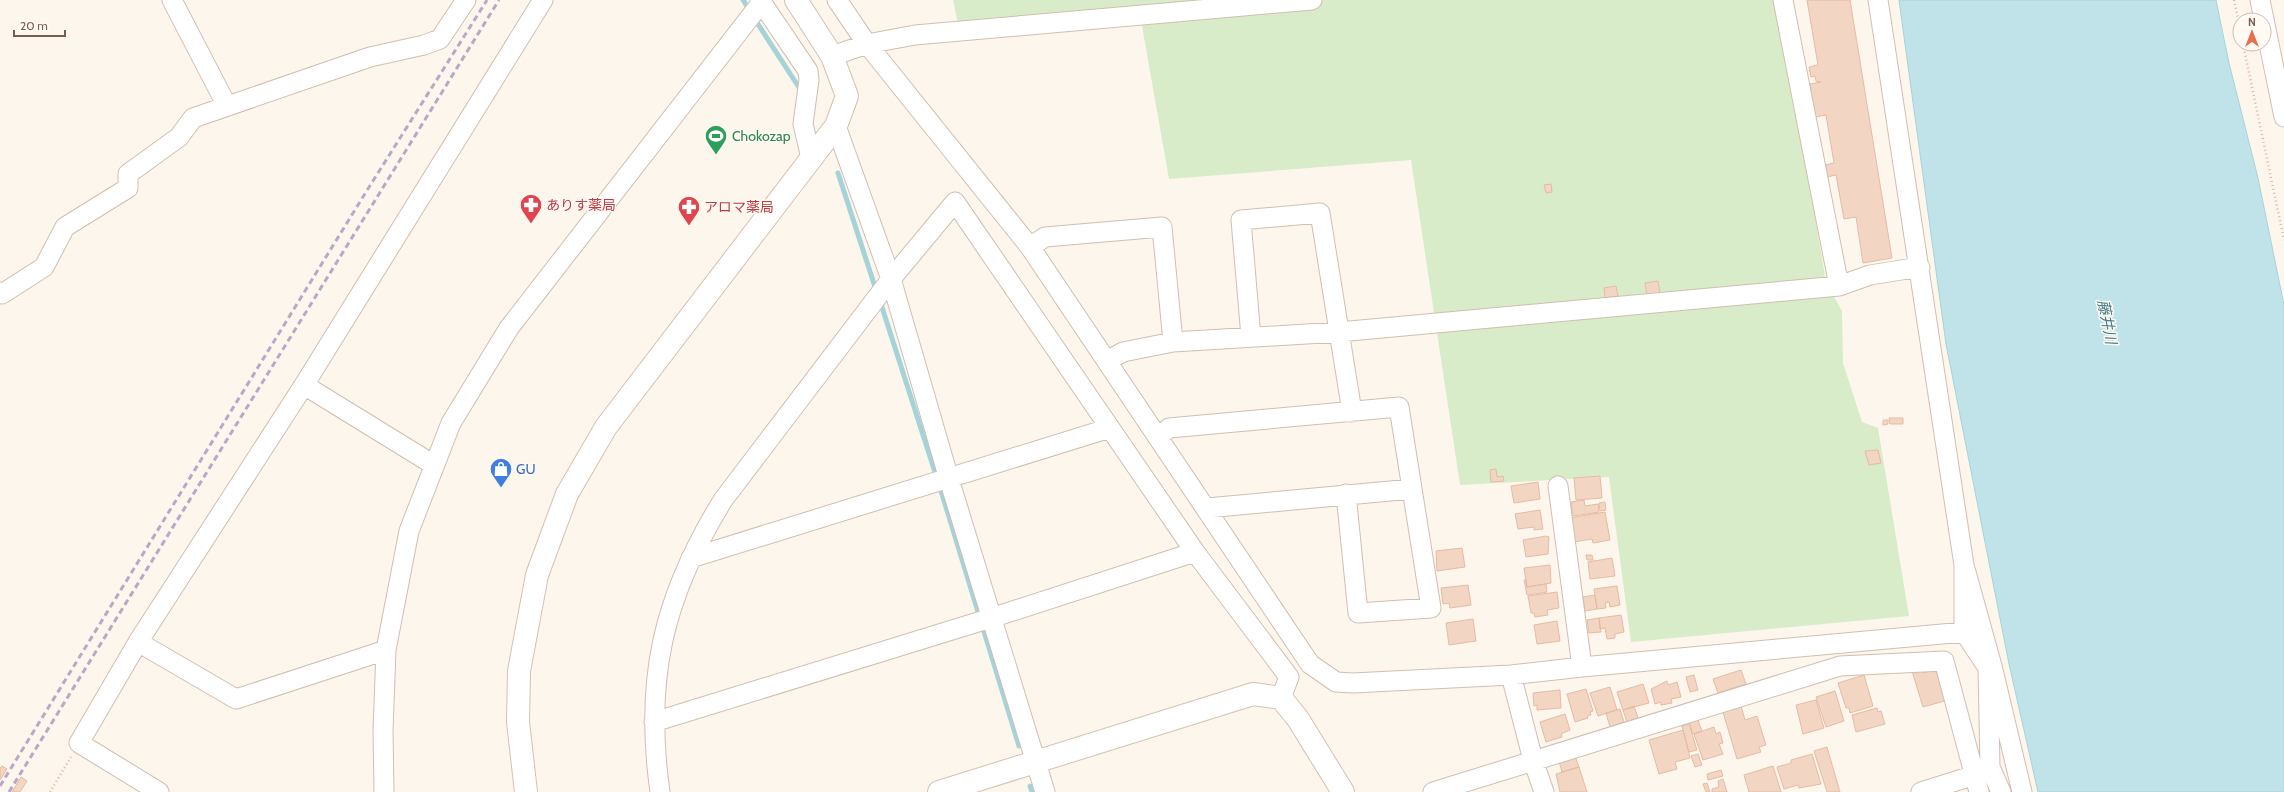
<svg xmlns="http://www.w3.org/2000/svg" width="2284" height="792" font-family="Cabin,'Noto Sans JP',sans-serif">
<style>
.green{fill:#d8ecc9}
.water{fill:#bfe3e8;stroke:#a5d3da}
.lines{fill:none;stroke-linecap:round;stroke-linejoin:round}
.stream{stroke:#a5d3da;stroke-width:5}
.building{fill:#f3d5c3;stroke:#e6bba3}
.street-casing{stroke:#d1beb0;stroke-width:21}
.secondary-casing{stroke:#d6c0b0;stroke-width:24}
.path{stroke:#d9b8a5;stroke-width:2.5;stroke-dasharray:1 3;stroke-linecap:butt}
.street{stroke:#fff;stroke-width:19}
.secondary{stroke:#fff;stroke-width:22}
.rail{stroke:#b9a8c9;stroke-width:3;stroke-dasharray:6 4;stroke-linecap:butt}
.labels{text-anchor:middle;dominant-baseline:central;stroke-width:3;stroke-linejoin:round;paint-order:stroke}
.leisure-label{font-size:14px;fill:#27864d;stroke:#fffaf3;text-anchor:start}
.health-label{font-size:14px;fill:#be3a42;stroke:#fffaf3;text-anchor:start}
.shop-label{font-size:14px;fill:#366cbe;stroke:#fffaf3;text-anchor:start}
.water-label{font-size:15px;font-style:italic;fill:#437c86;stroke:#fffaf3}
</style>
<rect width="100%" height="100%" fill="#fdf6ec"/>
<path class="green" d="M953,0H1779L1826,282L1842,311L1843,363L1862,422L1878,428L1909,616L1631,642L1609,477L1460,485L1411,160L1169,179L1139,9L958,24Z"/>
<path class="water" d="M1899,0H2216L2229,63L2258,178L2284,305V792H2038L2009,664L1946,344Z"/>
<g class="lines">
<path class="stream" d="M743,0L750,11
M754,18L800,89
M838,173L876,290
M880,301L942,494L1019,746
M1030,786L1032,792"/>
</g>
<path class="building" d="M1807,0H1850L1892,258L1863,263L1856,217L1844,219L1836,175L1827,177L1825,165L1834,163L1826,115L1815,117L1810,84L1821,82L1816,81L1815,76L1811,77L1809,67L1818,65Z
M1551,184L1552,192L1546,193L1544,185Z
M1658,281L1660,293L1647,295L1645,283Z
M1616,286L1618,296L1605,298L1604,288Z
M1889,418H1903V424H1890Z
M1883,420H1888V424L1883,425Z
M1878,450L1881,463L1869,465L1865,451Z
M1496,469L1497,477L1503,476L1504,481L1491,482L1490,470Z
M1600,476L1602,498L1576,500L1574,478Z
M1538,482L1540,499L1514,503L1511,486Z
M1584,500L1585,506L1598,504L1599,512L1573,516L1571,502Z
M1605,502L1606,510L1600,511L1599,503Z
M1540,510L1543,529L1534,530V527L1518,529L1515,514Z
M1605,512L1610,540L1593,543L1592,539L1574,542L1570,518Z
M1546,536L1549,537L1548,554L1526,557L1523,540Z
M1462,548L1465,567L1437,571L1436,551Z
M1586,555H1592L1593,560H1587Z
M1612,558L1615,576L1590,579L1588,562Z
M1550,565L1551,583L1527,587L1524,568Z
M1524,580H1526L1527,587L1546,584L1547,592L1527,595Z
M1468,585L1471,605L1450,608L1449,603L1443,604L1441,588Z
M1617,586L1620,605L1610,607L1609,602L1605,603L1606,608L1597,609L1594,589Z
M1557,592L1559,608L1547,610L1548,615L1535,617L1534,613H1531L1528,596Z
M1595,595L1597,609L1585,611L1583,597Z
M1621,615L1624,632L1615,634V638L1607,639L1605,628L1600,629L1599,618Z
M1599,618L1601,632L1589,633L1587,620Z
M1473,619L1476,641L1449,645L1446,623Z
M1557,621L1560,641L1537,644L1534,625Z
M1921,669L1923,673L1935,669L1937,674L1940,673L1948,700L1923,707L1912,671Z
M1741,670L1746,684L1718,693L1713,679Z
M1694,675L1698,690L1690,692L1686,677Z
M1864,675L1873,706L1850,713L1849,708H1846L1838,683Z
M1667,681L1668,685L1677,682L1681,697L1671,699L1672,703L1661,705V702L1655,704L1651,689Z
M1643,684L1649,703L1623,710L1617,692Z
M1610,687L1617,710L1598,716L1590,693Z
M1586,689L1593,711L1590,712L1591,715L1587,716L1588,718L1575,722L1567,694Z
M1560,690L1561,708L1537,710V705L1534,706L1533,693Z
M1835,691L1844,721L1826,727L1816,697Z
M1816,700L1824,728L1803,734L1796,705Z
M1634,706L1638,718L1627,722L1623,710Z
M1741,706L1745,720L1757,716L1766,745L1759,747L1761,752L1737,759L1723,712Z
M1877,708L1878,712L1881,711L1885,724L1856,732L1852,715Z
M1620,709L1624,722L1610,727L1606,713Z
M1565,714L1570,730L1561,734L1562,737L1546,742L1540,722Z
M1697,718L1702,731L1693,734L1689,721Z
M1689,724L1697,750L1689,752L1682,726Z
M1714,727L1716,734L1720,732L1723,743L1719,744L1723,754L1703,760L1694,734Z
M1683,730L1690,758L1675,762L1677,769L1659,774L1649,740Z
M1827,747L1840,792H1827L1814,751Z
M1698,754L1702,765L1695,767L1691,756Z
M1812,754L1821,784L1799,788L1798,785L1784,789L1777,767L1791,763V760Z
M1575,756L1579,767L1562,772L1559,761Z
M2,766L7,769L0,780V768Z
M1773,766L1781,792H1749L1744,775Z
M1579,767L1587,792H1560L1556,774Z
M1721,770L1723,776L1708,780L1707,774Z
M21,777L27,781L20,792H12Z
M1723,779L1727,792H1712V789L1719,787L1718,781Z
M1707,783L1710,792H1706L1703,784Z"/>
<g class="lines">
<g class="street-casing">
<path id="street" d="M172,0L227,106
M760,0L808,71L809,80L803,124L811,158
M837,0L867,44L1030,247L1310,664L1336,682L1353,683L1511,675L1582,667L1964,632V565
M1783,0L1839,286
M1878,0L1964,565L1992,666L2022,792
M2260,0L2284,117
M832,56L867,44L915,35L1312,0
M836,126L891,279L949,479L1045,792
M1030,247L1045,237L1162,227L1173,342
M0,292L2,294L44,267L65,227L128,188V174L179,137L193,118L370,57L424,45L440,39L466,0
M1251,337L1241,220L1320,213L1352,412
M1107,361L1123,352L1173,342L1339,332L1839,286L1870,275L1920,267
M304,385L434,465
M1158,437L1169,428L1399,407L1431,608L1358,613L1346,494
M1558,486L1582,667
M1207,508L1412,489
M691,558L1110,428
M138,642L236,699L386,650
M1511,675L1533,760L1544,792
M654,722L991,618L1195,552
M1990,767L2001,792
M159,792L79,743L138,642L304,385L543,0
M384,792L383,731L386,650L409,531L451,423L509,328L761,3
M660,792C644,679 663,597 723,500L891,279L955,202L1195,552L1289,677L1281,698
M1433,792L1840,666L1944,661L1979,792
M1921,792L1975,775L1990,767L1988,668L1964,632"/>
</g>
<g class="secondary-casing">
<path id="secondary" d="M526,792L518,722L519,671L537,575L567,494L606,427L836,126L847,96L832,56L796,0
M939,792L1253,694L1281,698L1298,719L1343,792"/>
</g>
<path class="path" d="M2234,0L2240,27
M2243,44L2284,240
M50,792L71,757"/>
<use href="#street" class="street"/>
<use href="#secondary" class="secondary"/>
<path class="rail" d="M0,786L366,192L487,0
M9,792L499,0"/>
</g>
<defs>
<g id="stadium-pin" transform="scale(1.15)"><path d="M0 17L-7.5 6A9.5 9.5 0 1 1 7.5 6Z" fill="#2e9e5b" stroke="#fffaf3"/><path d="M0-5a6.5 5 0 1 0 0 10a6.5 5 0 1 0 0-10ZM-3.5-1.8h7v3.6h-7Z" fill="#fff"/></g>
<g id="pharmacy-pin" transform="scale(1.15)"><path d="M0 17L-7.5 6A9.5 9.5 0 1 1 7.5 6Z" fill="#e0444e" stroke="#fffaf3"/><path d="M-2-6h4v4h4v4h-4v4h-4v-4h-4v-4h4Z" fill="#fff"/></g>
<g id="shop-pin" transform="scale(1.15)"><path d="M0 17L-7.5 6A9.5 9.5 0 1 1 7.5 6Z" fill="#3f7fe0" stroke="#fffaf3"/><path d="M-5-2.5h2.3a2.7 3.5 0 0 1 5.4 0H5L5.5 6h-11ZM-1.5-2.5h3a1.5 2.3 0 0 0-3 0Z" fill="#fff"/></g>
</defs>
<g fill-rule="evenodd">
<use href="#stadium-pin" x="716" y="136"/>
<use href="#pharmacy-pin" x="531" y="205"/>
<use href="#pharmacy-pin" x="689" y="207"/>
<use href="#shop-pin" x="501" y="469"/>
</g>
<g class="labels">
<g class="leisure-label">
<text x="732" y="136">Chokozap</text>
</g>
<g class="health-label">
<text x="546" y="205">ありす薬局</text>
<text x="704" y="207">アロマ薬局</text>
</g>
<g class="shop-label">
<text x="516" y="469">GU</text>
</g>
<g class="water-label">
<text transform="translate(2107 322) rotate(79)">藤井川</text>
</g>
</g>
<g transform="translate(2252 32)"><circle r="19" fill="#fffaf3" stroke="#cabbb1"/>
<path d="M0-3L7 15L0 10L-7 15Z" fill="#e76f51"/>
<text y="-6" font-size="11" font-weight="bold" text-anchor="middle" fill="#7a5c4d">N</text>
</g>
<path d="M14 30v6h51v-6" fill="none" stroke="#7a5c4d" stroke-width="2"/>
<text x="20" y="30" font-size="12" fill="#7a5c4d" stroke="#fffaf3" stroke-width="3" paint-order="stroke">20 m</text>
</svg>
